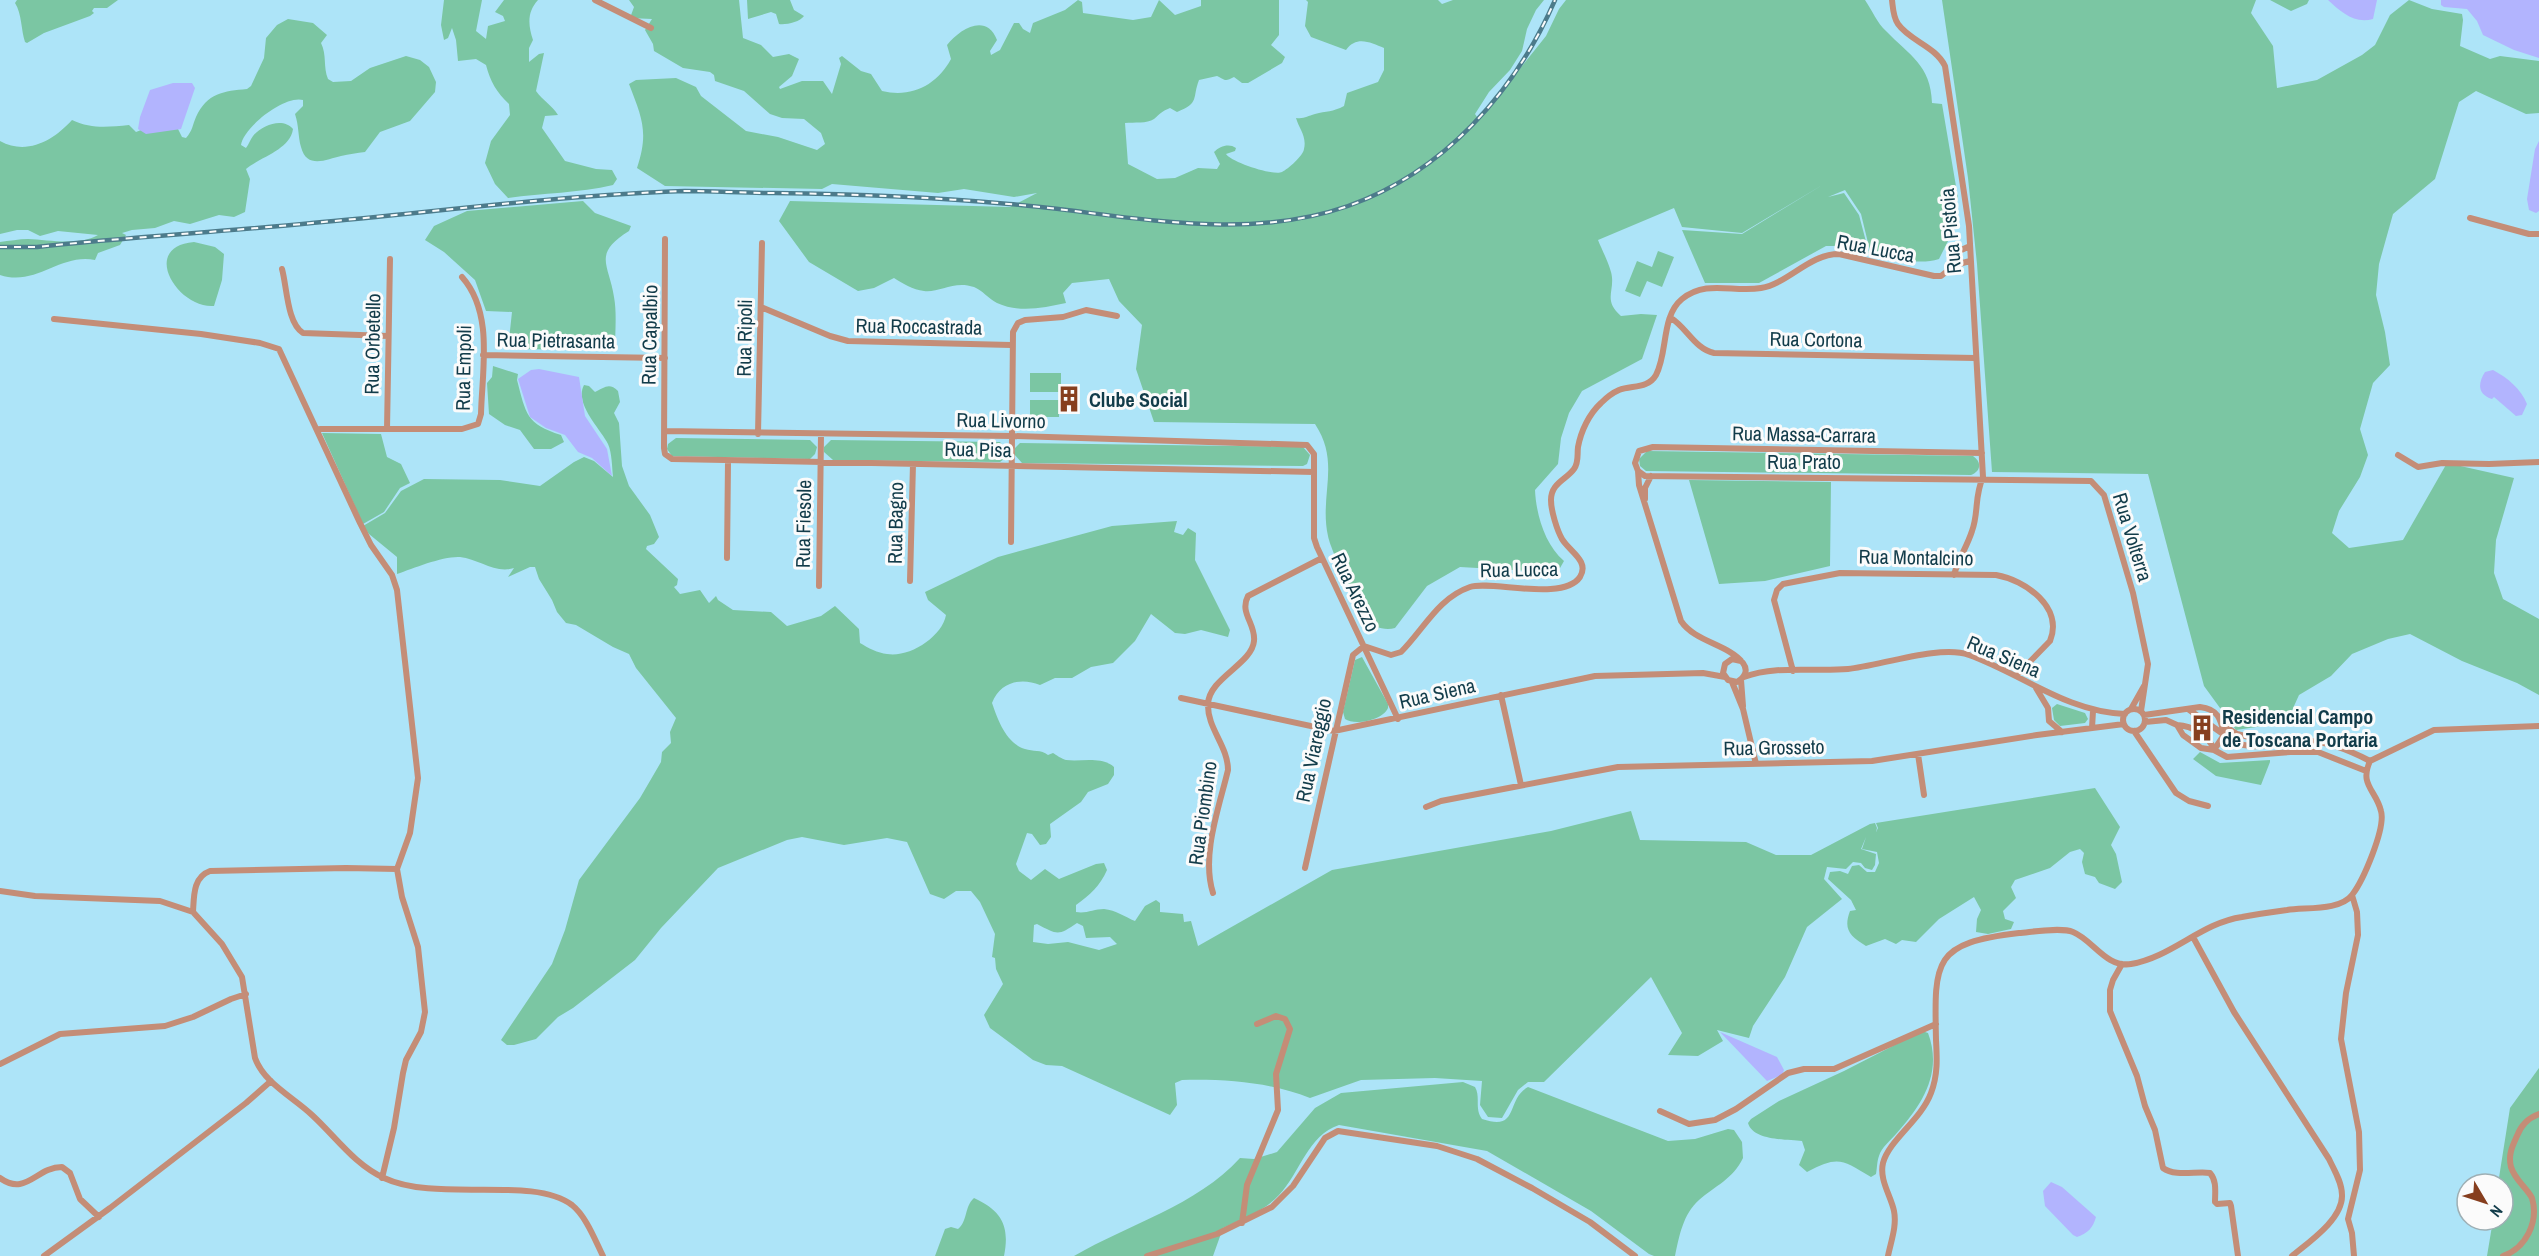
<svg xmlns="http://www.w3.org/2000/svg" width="2539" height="1256" font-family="'Archivo Narrow',sans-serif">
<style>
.green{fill:#7bc6a3;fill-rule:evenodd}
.water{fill:#b2b4fe}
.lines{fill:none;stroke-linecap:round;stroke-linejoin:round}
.street{stroke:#c48d77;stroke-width:6}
.rail-casing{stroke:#4c7b8b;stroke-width:4.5}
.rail{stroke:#fbfbfb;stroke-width:2;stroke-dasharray:7;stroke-linecap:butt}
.labels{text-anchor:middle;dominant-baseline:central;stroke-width:6;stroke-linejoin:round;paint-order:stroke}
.street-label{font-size:20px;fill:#123c4a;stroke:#fbfbfb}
.poi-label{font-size:20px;font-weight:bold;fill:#123c4a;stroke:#fbfbfb;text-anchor:start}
</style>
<rect width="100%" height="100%" fill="#ade4f8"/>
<path class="green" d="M17,0H118L107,8H94L92,11L94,13L90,16L44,33L27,43L25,42C21,30 22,14 15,3Z
M444,0H482L476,31L486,39L488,26L505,21L503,16L495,12L504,0H538C527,12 528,25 533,40L529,48V62L539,54L544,53L536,91C543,101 552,105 558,115L545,116L542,128L565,161L596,169L612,170L617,179L613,185C579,193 543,193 508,198L495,184L485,163L491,141L510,115L509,104C497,93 490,81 486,65L476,59L458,61L456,40L452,28L448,38L444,40L441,25Z
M629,0H739L743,38L761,45L773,57L789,54L799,59L792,76L779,87L780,89L802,81H823L832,94L841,64L839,58L842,56L861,71L871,74L882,91C912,98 937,85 951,59L947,45C959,30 986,12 997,40L990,51L991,55L1000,50L1014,23H1019L1023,29L1030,33L1033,23L1065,10L1078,0L1082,2L1083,13L1133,20L1151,17L1159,0L1175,15L1201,6V0H1279V35L1271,45L1285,57L1282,63L1248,83H1242L1234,77C1225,82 1225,80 1217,76L1199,80C1192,98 1200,103 1177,112L1170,108C1162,111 1160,114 1154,119C1147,124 1134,122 1125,123L1128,164L1157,179L1175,178L1198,168L1217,169L1220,164L1214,152C1220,146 1229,143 1236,148L1235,151L1226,154C1231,162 1273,176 1282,172C1288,169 1303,156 1304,149C1307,136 1299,129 1296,118C1305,119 1307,116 1315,114C1326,111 1333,112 1344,106L1347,93L1378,82L1384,70V48C1371,43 1357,35 1346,50L1311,37L1305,26L1308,2L1306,0H1438L1442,4L1453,0H1544L1536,10L1527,29L1522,51L1510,70L1489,92L1475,114L1479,120L1546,36L1559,9L1566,0H1865C1872,10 1877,23 1886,31C1909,55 1931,65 1932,103L1942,104L1958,198L1950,221L1952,233L1939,259C1916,266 1893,257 1870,251L1861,214L1845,190L1828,197L1844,193L1859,215L1869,253L1836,246H1826L1759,283H1705L1682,230L1742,234L1824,184L1742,233L1682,227L1674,208L1598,240C1602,250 1608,261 1611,272C1616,290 1602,300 1621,316L1641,314L1657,315L1642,359L1582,391L1569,413L1561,438L1558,464L1535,490C1536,514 1545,545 1564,561L1560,568L1547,572L1460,567L1427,586L1395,628C1385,631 1372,627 1366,619C1358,610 1330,548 1328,536C1319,495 1341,463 1315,424L1154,422L1136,369L1142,325L1119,301L1109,279L1072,283L1063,293L1066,303C1043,308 1019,313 997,303C989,299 982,290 974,287C954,280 939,293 924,291C913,290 902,283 894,278L874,288L858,291L809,262L779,221L790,201L1010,207L1037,193L1014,197L964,189L938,193L832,184L822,189L665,186L637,168C649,132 642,118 629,84L636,80L676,78L696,87L701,96L746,131L778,137L817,150L825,144L821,133L804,119L782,118L770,114L744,91L715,81L714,75L710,72L683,68L654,51L653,44L645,30L652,19L630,18L634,7Z
M747,0H790L794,10L804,16C800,22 786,25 779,24L776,14L771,12L748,19Z
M1942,0H2256L2251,13L2273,46L2277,88L2317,80L2362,55L2375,45L2390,15L2409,0L2432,9L2462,14L2463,20L2460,46L2490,59L2500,56L2539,61V113L2526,114L2476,91L2459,102L2435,179L2393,214L2379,264L2376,295L2385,332L2390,365L2373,383L2360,429L2368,455L2360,477L2339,511L2332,533L2349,548L2403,540L2447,463L2514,478L2496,540L2494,573L2503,599L2539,619V695L2517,683L2462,661L2410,634L2388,639L2352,654L2331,676L2299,695L2285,726H2263L2236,730L2204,686L2148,474L1992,472L1977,264L1968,178Z
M2270,0H2309L2307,4L2291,11Z
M288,19L313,23L327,35L321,43C327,55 323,67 328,79L333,82L351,81L370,68L406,56L420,60L429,67L436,82L435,92L410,121L380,132L365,152C357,153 349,154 341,156C327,159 307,170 301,147C298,137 299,126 295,114L303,106V100C284,95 243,128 241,145L246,148C249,144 250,140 253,136C262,125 283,117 293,129C290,150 260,157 246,169L250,179L245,212L234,217L219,215L190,224L174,221L155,228L132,230L122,233L126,235L120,245L98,253L95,260C60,253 36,287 0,275V242C9,241 19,239 28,239C49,240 79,246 98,235L58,231L40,236L28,230H17L0,234V141C27,156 54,140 72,120C91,129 108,127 129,125L136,132L154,125L178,129L182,137L186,138C193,130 192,126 196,117C207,93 224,91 247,89L251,86L264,58L266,38L277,25Z
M583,201L595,213L631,226L629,231C592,254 609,264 614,297C617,313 615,332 615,350L508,349L512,312L486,311L475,280L444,252L425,240L434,226L467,211Z
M194,242L215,247L224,254L222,280L214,306C178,309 139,247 194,242Z
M1658,251L1674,257L1662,287L1647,281L1640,297L1625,291L1637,261L1652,267Z
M493,366L518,374L517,380C526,414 526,424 561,435L564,442L551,449H534L520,430L505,425L489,414L487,383L492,377Z
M1030,373H1061V392H1030Z
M584,385L589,386L595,392C604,388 609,382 618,391L620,402L614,413L619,423L622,466L629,486L650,515L659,537L654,544L647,546L646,549L678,579L677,585L674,587L680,594L700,590L709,603L716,596L718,600L733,610L771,612L787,626L821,616L835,606L859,629L860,643C868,648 878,653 887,654C909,658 942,637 946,615L928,600L925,592L998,557L1112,526L1177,521L1174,532L1183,535L1188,528L1196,533L1195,560L1230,630L1228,637L1201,630L1185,634L1175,633L1151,614L1135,641L1113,663L1091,667L1072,678H1055L1040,685C1021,677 1000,682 992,703C998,720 1006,743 1025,749C1033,752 1041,749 1048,755L1053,753C1056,755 1062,759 1066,760C1081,762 1102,756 1114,767V775L1108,784L1088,792L1081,802L1050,824L1051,837L1046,844L1040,845L1032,834L1027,833L1016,864L1019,871L1031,880L1045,869L1059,879L1096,864L1104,863L1107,870C1100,886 1090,895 1076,905V912C1086,914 1094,909 1104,909C1116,910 1125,917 1135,921L1145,906L1156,900L1160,903V912L1183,914L1184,922L1191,921L1198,946L1332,870L1551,831L1631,811L1640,840L1746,842L1776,855H1811L1870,824L1875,823L1877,828L1876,832L1878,828L1876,823L2095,788L2120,827L2111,845L2116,854L2122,882L2115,889L2099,883L2095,877L2085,874L2082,862L2084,853L2080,849L2070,852L2050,868L2015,880L2011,887L2016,898L2003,911L2005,919L2014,922L2011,929L1988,934L1976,932L1977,919L1981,910L1974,897L1939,919L1916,942L1902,940L1896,944L1885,939L1866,946C1850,936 1843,930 1850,911L1856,910L1851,900L1828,879L1830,872L1840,871L1848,874L1852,866L1859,865L1867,872H1875L1879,863L1877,852L1862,849L1866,837L1861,849L1876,854L1875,865L1872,870L1865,868L1861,863L1853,862L1846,869L1827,867L1824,879L1842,899L1807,927L1785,977L1753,1026L1749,1038L1717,1030L1723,1041L1698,1056L1668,1055L1682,1033L1651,977L1544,1082H1528L1518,1090L1502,1118L1488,1117L1480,1105L1482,1081L1435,1078L1361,1080L1310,1098C1269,1082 1226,1079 1182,1080L1175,1083L1177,1105L1170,1115L1062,1066L1046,1065L1033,1060L990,1028L984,1015L1003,984L996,969L995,958L992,957L995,934L980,902L971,891H956L944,899L930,894L907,842L887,838L844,845L802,837L787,840L718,868L661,928L635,960L573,1008L558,1017L536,1039L514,1045H507L501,1040L552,964L565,930L579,880L640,798L661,762L662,752L671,743L670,732L676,718L636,668L629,654L613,647L576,625L566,623L557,612L552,600L539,579L535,567H530L508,577L514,568C495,574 479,559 460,557C443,556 414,568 397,574V557L369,534L363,526L385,513L401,491L424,479L500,480L540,486L574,462L584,457L594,461L613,477C612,467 612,453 608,444C600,428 574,404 584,385ZM1077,923L1083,926L1086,938L1110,937L1117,944L1099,950L1068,942L1048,944L1033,942L1034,925L1037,924C1058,935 1058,936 1077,923Z
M1030,400H1059V417H1030Z
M322,433L381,434L387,457L401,464L410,483L400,488L384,512L363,524Z
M676,438L810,440L817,447L815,454L810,459L672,456L667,449L668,444Z
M831,440L1000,442L1006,450L1004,459L1000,462L833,460L824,452V447Z
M1020,443L1303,447L1310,455L1307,464L1303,466L1022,463L1014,454L1015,448Z
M1647,451L1973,456C1982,462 1981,471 1971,475L1646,471L1640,466L1639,459Z
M1689,480L1831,482L1830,566L1765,581L1719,584Z
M1362,657L1388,704V708C1383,720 1355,726 1345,719L1343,712L1355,660Z
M2057,704L2085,713L2088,719L2085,723L2060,726L2054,720L2052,708Z
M2200,752L2220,763L2270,760V762L2261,785L2216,776L2193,759Z
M1922,1031L1928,1033C1943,1073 1922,1105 1896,1134C1891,1140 1881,1148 1879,1156C1877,1161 1877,1169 1876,1174L1871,1177C1842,1160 1839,1155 1807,1172L1799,1165L1805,1150L1802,1141C1787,1139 1753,1141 1748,1123L1751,1119L1779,1101L1844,1071Z
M2539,1068V1256H2487L2493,1220H2503V1184H2498L2510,1108Z
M1463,1082L1475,1087C1481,1097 1474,1108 1482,1119C1520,1132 1505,1100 1528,1087L1668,1141L1695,1139L1728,1129L1734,1130L1742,1142L1743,1158C1733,1179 1715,1186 1699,1200C1683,1214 1679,1237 1675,1256H1654L1649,1254L1591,1211L1487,1151L1339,1125C1308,1135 1300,1173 1279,1195C1265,1211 1241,1219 1223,1228L1213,1256H1074C1129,1224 1196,1206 1240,1158L1254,1159L1277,1152L1315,1108L1341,1093Z
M974,1198C1002,1211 1010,1226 1004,1256H935L945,1229L951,1227L958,1229C968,1221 964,1207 974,1198Z"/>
<path class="water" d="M2328,0H2377L2373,19C2354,24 2341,12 2328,0Z
M2441,0H2539V58L2514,50L2483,35L2477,21L2467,9L2444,7L2441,5Z
M173,83H192L195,88L181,129L146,134L138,129L140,117L150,90Z
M2539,141V211L2536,213L2529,210L2527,199L2535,149Z
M539,369L579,377L585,416L607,449L612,476L592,458L578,452L565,435L546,428L530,417L518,379L531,370Z
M2493,370C2508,378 2521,389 2527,404L2522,415L2516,416L2494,397L2492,399C2477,394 2478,383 2485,372Z
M1720,1032L1777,1057L1784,1070L1782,1075L1767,1081Z
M2051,1182L2062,1187L2096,1217C2093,1228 2088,1233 2077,1237L2073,1235L2045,1206L2043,1191Z"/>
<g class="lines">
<path class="street" d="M595,0L651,28
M1892,0C1893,8 1893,17 1898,24C1910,41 1935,46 1945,66L1969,226L1983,477C1974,497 1979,512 1972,531C1967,547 1958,559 1954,575
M2470,218L2529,234H2539
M665,239L664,448L665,454L672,459L1314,472
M282,269C287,287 287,323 303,333L388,336
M1948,269L1957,252L1970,246
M761,307L830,336L848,341L1011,345
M1671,318C1687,328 1695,349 1714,353L1975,358
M54,319L201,334L260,343L279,349L360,523L371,545L392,575L397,590L418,778L410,833L397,869L402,897L418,947L425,1012L421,1032L406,1060L403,1073L394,1128L382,1178
M483,355L665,358
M320,429H462L478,424L481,414C482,370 494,313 462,277
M387,429L390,259
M664,431L1012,436L1307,445L1314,454V538L1317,547L1398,719
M758,434L762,243
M1982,453L1653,447L1639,451L1635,463L1638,471L1645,476L2091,481L2104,495L2133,593L2148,664L2141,711
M2398,455L2418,467L2442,463L2489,464L2539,462
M1638,471L1639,485L1681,621C1695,642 1728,644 1743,663C1749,671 1744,678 1737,682L1728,680L1723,673L1725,664L1732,659L1741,661
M1645,499V488L1651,476
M1011,542L1013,332L1018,323L1025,320L1063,317L1086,310L1117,316
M727,558L728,462
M910,581L913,464
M819,586L821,435
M1793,671L1774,600L1777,590L1783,584L1840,573L1996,575C2025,580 2064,607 2050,641L2016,676
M1744,677C1776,665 1814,672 1848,669C1879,666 1941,644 1969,655C2022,674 2067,712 2125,714
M1741,680L1743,706
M1732,682L1743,709L1756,764
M2036,688L2048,708L2049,721L2062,732
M1501,695L1521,785
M1181,698L1334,731L1595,676L1703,673L1725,677
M2131,709L2144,686
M2188,709L2223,734
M2123 720a11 11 0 1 1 22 0a11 11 0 1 1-22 0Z
M2144,715L2200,707C2218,709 2221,719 2224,735C2247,756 2279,741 2306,741C2328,741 2351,751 2370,761
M2145,722L2166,720L2177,725L2183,735L2201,748L2214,750L2227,757L2290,752H2318L2366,771
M2177,725C2192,726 2209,735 2214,750
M2223,725L2237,734L2273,743
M2092,728L2093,711
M2134,731L2176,793L2189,801L2208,806
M2214,750L2224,735
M1918,754L1924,795
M2370,761L2434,730L2539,726
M1426,807L1441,801L1618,767L1872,761L2037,735L2124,724
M1305,868L1353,655L1364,646L1391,655L1401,652C1424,629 1438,598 1470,587C1491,580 1563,602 1580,577C1590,561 1569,551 1562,539C1557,530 1551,511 1551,500C1551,483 1566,480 1574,469C1579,462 1577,455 1578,447C1581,431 1589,414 1601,403C1606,398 1612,393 1619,390C1632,385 1648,389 1656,375C1668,353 1661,316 1682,299C1707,279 1733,293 1761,288C1789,283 1809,254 1839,254L1934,276H1941L1955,265L1970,261
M0,891L35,896L160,901L193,912L222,944L242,977L255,1058C264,1083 293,1097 312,1115C336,1137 354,1164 384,1178C437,1203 532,1175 572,1205C586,1216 595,1240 603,1256
M1213,893C1201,855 1219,808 1228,770C1228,746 1207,728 1208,704C1209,678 1252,664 1254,641C1256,624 1239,613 1248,596L1322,558
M2352,895L2357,912L2358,935L2346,993L2341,1039L2359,1132L2360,1170L2348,1219L2352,1233L2354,1256
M193,912C194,896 193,877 210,871L346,868L397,869
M2193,937L2234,1012L2329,1159C2334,1170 2342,1182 2342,1195C2343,1219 2309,1242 2292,1256
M2122,964L2113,980L2110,990V1011L2137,1076L2145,1106L2155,1130L2163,1168C2175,1177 2196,1171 2210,1173C2217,1181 2215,1192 2215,1202L2217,1204L2230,1203L2231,1206L2238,1256
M0,1064L60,1034L165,1026L193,1017L231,999L246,994
M1660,1111L1689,1124L1715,1120L1736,1109L1788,1073L1804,1069H1834L1936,1024
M0,1178C26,1197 36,1167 62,1167L70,1173L80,1199L99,1217
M1242,1223L1247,1185L1278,1110L1276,1074L1290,1029L1285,1019L1276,1016L1257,1024
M44,1256L110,1208L246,1103L271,1081
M1147,1256L1217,1234L1272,1207L1293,1186L1325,1138L1338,1131L1437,1146L1477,1159L1532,1188L1590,1222L1635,1256
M1888,1256C1891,1241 1897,1226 1894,1211C1891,1196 1879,1180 1883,1163C1889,1140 1921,1120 1931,1093C1938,1075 1937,1058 1936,1040C1934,959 1934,943 2019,933C2032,932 2061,927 2073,932C2093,940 2106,968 2131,964C2172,957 2201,923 2242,917C2257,914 2272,912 2287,910C2305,907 2340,911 2352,895C2363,881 2386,828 2381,811C2376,790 2359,785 2370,761
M2503,1256C2526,1248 2539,1222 2532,1198C2526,1187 2515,1180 2511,1167C2508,1155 2512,1147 2517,1136C2521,1125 2528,1118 2539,1114"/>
<g class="rail-casing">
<path id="rail" d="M0,247H37C129,237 221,232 312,223C436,212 560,195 685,191C714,191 744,193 774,193C853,194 931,197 1009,204C1120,213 1239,244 1348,206C1444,172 1515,92 1555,0"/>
</g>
<use href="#rail" class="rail"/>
</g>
<defs>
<g id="building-bare" transform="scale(2.07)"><path d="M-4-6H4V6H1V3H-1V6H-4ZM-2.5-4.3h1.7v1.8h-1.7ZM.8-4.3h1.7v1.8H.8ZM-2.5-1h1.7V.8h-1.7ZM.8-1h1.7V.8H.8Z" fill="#863e1e" stroke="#fbfbfb" stroke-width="2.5" paint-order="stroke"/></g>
</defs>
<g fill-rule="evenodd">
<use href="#building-bare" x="1069" y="399"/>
<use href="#building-bare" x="2202" y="728"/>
</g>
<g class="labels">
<g class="street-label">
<text transform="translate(1950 231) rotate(-95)">Rua Pistoia</text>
<text transform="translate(1876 248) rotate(11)">Rua Lucca</text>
<text transform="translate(919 326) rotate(1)">Rua Roccastrada</text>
<text transform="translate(649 335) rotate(-89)">Rua Capalbio</text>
<text transform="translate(744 338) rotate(-89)">Rua Ripoli</text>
<text transform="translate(1816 339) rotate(1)">Rua Cortona</text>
<text transform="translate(556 340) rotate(1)">Rua Pietrasanta</text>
<text transform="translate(372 344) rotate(-89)">Rua Orbetello</text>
<text transform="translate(463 368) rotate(-89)">Rua Empoli</text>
<text transform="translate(1001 420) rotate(1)">Rua Livorno</text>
<text transform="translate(1804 434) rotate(1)">Rua Massa-Carrara</text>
<text transform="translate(978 449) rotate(1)">Rua Pisa</text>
<text x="1804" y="461">Rua Prato</text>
<text transform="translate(895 523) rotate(-89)">Rua Bagno</text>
<text transform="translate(803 524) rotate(-89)">Rua Fiesole</text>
<text transform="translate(2133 537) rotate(73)">Rua Volterra</text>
<text transform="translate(1916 557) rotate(1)">Rua Montalcino</text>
<text transform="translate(1519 569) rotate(-1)">Rua Lucca</text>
<text transform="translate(1356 592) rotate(64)">Rua Arezzo</text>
<text transform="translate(2004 656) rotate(23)">Rua Siena</text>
<text transform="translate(1437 693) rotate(-13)">Rua Siena</text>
<text transform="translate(1774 747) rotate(-1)">Rua Grosseto</text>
<text transform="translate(1313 750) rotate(-78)">Rua Viareggio</text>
<text transform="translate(1202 813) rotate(-82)">Rua Piombino</text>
</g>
<g class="poi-label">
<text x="1089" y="399">Clube Social</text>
<text x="2222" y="716">Residencial Campo<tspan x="2222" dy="23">de Toscana Portaria</tspan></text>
</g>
</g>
<g transform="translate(2485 1202) rotate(129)"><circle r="28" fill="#fbfbfb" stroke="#9eafb4" stroke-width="1.5"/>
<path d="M0-4.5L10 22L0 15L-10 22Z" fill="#863e1e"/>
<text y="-9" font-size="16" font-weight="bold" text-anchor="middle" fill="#123c4a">N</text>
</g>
</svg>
